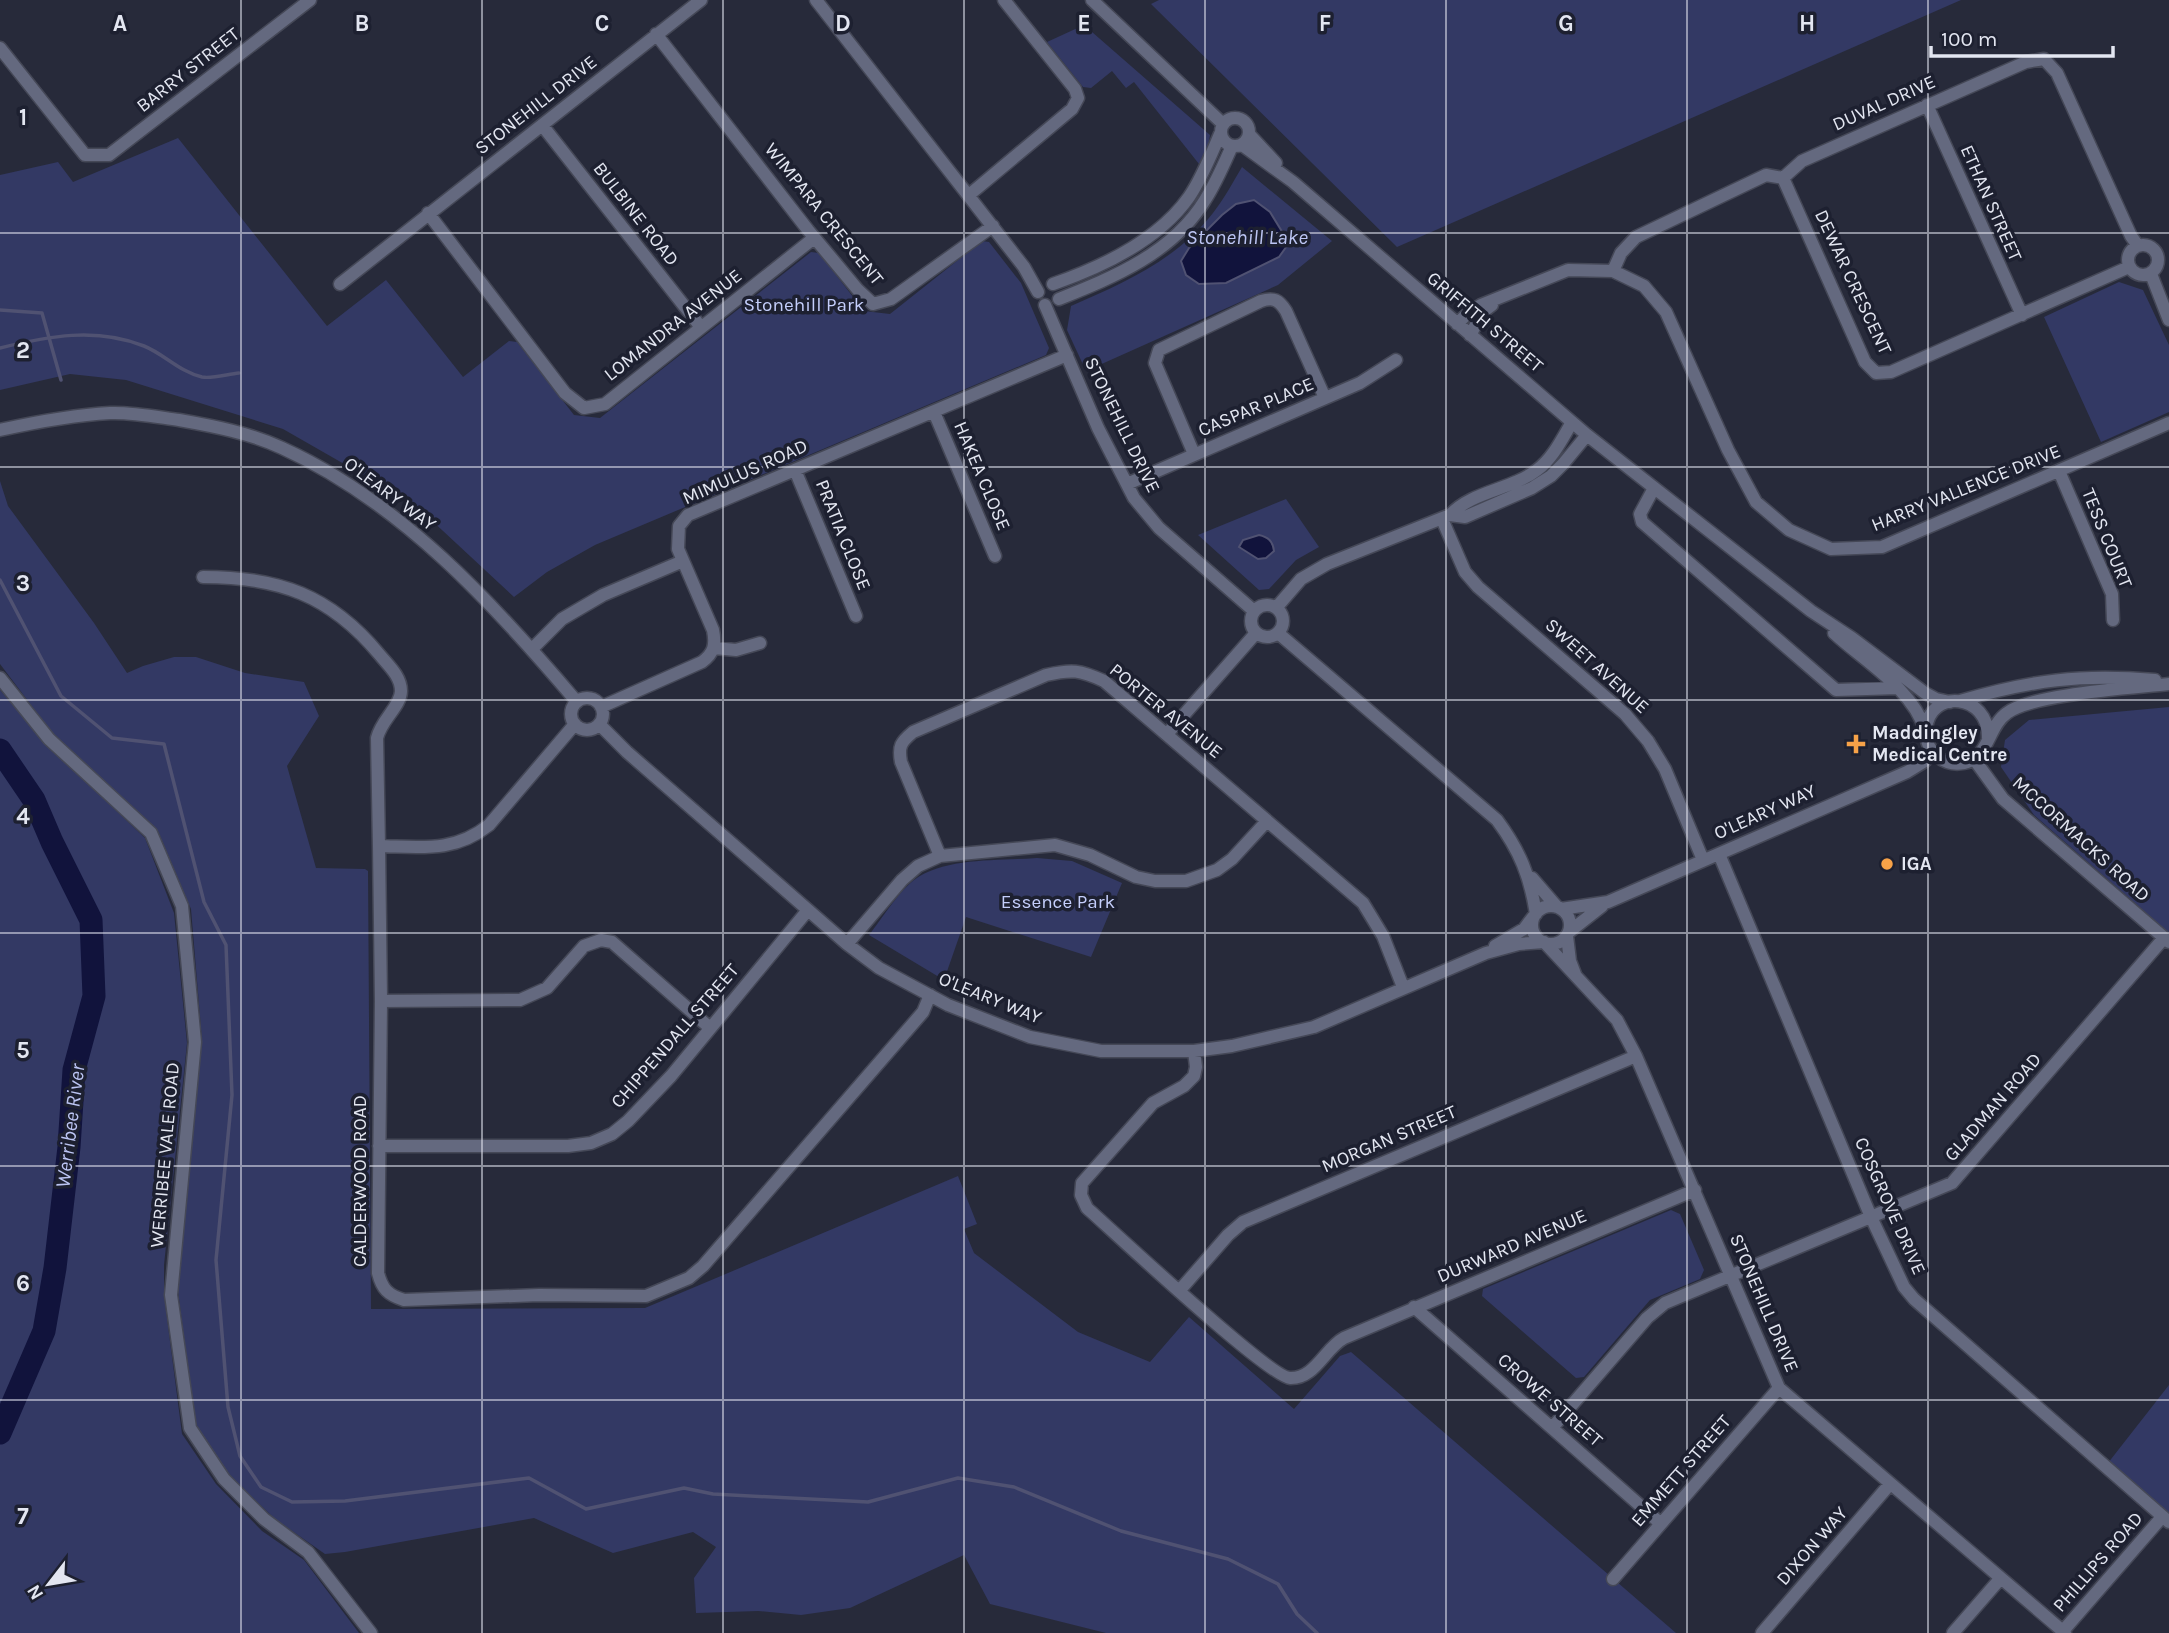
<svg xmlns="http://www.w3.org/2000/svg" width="2169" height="1633" font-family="Karla,sans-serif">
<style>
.green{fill:#333964}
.water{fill:#11133c;stroke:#505272;stroke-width:2}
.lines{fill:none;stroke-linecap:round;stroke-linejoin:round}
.stream{stroke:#505272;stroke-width:3.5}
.river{stroke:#11133c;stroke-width:23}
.minor-casing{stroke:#454857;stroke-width:15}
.minor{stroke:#64697f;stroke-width:12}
.grid{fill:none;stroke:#e3e6f1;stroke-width:2;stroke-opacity:0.55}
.poi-dot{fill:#f7a248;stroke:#1d2030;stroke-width:2.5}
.labels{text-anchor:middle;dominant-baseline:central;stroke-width:7;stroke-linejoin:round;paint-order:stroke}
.street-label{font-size:19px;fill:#e3e6f1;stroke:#1d2030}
.park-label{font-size:19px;fill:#c4cefb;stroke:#1d2030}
.poi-label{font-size:19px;font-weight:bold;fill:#e3e6f1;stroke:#1d2030;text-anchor:start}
.water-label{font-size:21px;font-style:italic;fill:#bcc5f3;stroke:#1d2030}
.grid-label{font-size:23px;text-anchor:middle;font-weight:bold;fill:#e3e6f1;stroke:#1d2030;stroke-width:7;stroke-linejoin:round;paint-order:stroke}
</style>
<rect width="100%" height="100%" fill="#272a3a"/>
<path class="green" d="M1159,0H1961L1397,247L1151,4Z
M1084,25L1210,135L1208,148L1199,164L1134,82L1126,88L1112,71L1091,88L1083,87L1047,42Z
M178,138L327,326L386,280L463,377L509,341L517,342L574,415L600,418L811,252L819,253L864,311L890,314L982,241L989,242L1021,283L1049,348L1046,355L595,545L547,572L514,597L414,504L283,429L126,380L70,374L0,390V175L58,162L73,182Z
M1242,167L1332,241L1278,285L1086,371L1067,330L1071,306C1124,283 1176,260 1213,213C1224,199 1233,182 1242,167Z
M2119,282L2143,290L2169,345V412L2101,442L2044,317Z
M0,481L8,506L94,623L127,673L143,666L174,657H196L245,673L304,682L319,716L287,766L316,868L365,869L368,871L371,1309L645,1308L958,1176L977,1224L964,1229L974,1253L1078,1332L1150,1362L1189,1317L1294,1409L1340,1356L1351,1352L1676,1633H1106L990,1604L964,1555L850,1608L801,1615L758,1611L696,1613L694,1578L716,1547L693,1532L613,1553L534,1518L345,1552L325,1554L275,1519L229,1475L196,1428L178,1291L202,1040L191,909L158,831L53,734L0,664Z
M1286,499L1319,547L1296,560L1269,589L1259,590L1198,535Z
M0,690L44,742L145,838L174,913L187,1043L164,1265V1295L182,1434L216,1484L262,1531L304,1560L359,1633H0Z
M2169,707V933L2034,815L2001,767L2005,740L2029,720Z
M1037,858L1072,861L1122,883L1091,957L966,917L944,980L869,935C882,919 898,892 914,880C945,857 999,861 1037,858Z
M1671,1210L1680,1214L1704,1270L1700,1279L1650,1300L1584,1377L1576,1378L1482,1296L1483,1289Z
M2169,1385V1517L2108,1463Z"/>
<path class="water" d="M1254,200L1270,212L1289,243L1279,257L1226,283L1199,284L1186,275L1181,261L1189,248L1222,215L1236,204Z
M1259,535C1268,537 1273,541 1274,551L1266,558L1258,559L1239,547L1243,540Z"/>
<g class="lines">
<path class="stream" d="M0,310L42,313L61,380
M0,348C48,336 96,327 144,346C164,354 180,372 202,377C212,379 228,374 239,373
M0,580L61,696L112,738L164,744L204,902L226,945L232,1095L216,1260L228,1407L240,1456L261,1487L292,1502L345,1501L529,1478L586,1509L684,1488L713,1494L868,1502L958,1478L1014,1487L1121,1531L1228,1559L1278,1584L1297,1614L1317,1633"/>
<path class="river" d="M0,750L34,800L52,842L91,920L94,996L74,1070L69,1147L55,1268L44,1331L0,1433"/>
<g class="minor-casing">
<path id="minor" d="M816,0L1024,267L1038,292
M1092,0L1223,124
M656,34L808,230L858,290L873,304L891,299L993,226
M0,48L85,155H109L310,0
M1927,105L2022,315
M1221 132a14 14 0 1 1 28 0a14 14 0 1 1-28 0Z
M542,125L700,326
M1249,134L1276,163
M1242,145L1293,182L1587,435L1811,611L1852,638L1925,693L1936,699L1950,702
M1783,178L1802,161L2026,62L2044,59L2057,73L2131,236L2138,246
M1783,178L1865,362L1876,373L1891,372L2129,267
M969,195L1072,109L1078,98L1075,89L1004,0
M428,213L565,393L584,408L605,404L814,238
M2128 260a15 15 0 1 1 30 0a15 15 0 1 1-30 0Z
M1613,271L1621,253L1636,237L1766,175L1783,178
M2151,274L2169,320
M340,284L701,0
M1053,284C1102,267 1158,241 1189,197C1202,178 1211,155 1220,134
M1059,299C1114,277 1173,253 1205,200C1216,183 1224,164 1232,146
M1045,305L1098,428L1134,498L1159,528L1254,611
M1457,324L1466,315L1481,305L1568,270L1613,271L1644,286L1666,312L1728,450L1756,502L1789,530L1831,549L1882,547L2169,423
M1470,335L1484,311L1492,305
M934,412L995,556
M0,430C36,422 73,415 110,413C132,412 157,417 179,420C213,426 250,433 282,448C401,502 494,604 577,702
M1194,454L1155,363L1159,350L1261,301C1274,297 1279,300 1286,311L1325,398
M795,470L856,616
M2059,471L2112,594L2113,620
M1127,484L1360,383L1396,360
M1654,488L1640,514L1642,522L1836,690L1897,688
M1450,515C1472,491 1511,490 1537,470C1553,458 1562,439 1572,422
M1442,519L1465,572L1478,587L1625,714L1648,741L1665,769L1703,860
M203,577C279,577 330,595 379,654C388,665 401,676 401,691C401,706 381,720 377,738L379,846
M1251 621a16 16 0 1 1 32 0a16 16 0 1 1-32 0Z
M1276,608L1301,579L1327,564L1450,515L1465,517L1532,488L1551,476L1563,464L1587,435
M1278,633L1497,820C1520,851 1530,876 1536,914
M1834,633C1864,661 1913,689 1925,730
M714,648L736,650L760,643
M532,649L562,619L603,595L683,561
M0,678L49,739L151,833L182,906L195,1042L171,1295L190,1428L224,1479L264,1519L308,1552L371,1633
M571 714a16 16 0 1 1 32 0a16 16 0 1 1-32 0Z
M1960,701C2031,680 2081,674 2155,680
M601,707L702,662C714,653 716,645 713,630L678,549L679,526L688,515L1067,355
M575,724L489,825C454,853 421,847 379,846L381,1001L378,1273C382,1289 388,1295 404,1300L539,1295L646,1296L689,1278L703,1266L923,1012L930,995
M599,724L627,752L847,944L879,968L948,1005L1030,1037L1101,1051H1194L1232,1046L1314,1027L1486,953L1519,944L1544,942
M1167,734L1256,633
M1988,738C1989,693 1930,688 1926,729C1924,750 1943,767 1964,763C1989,758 1988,726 2007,713C2032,694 2134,688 2169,684
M1974,759L2003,799L2169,942
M1719,854L1871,1217L1904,1287L1914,1299L2169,1522
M940,856L901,762C898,746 901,742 913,732L1046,675C1072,669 1080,670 1104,681L1363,903L1383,936L1403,987
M1532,878L1557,907
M1532 925a19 19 0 1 1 38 0a19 19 0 1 1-38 0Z
M1561,909L1608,902L1907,772L1925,761L1933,753
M1569,932L1602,906
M1567,936L1570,961L1575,974
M1545,943L1617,1020L1636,1056L1779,1388L2065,1633
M847,944L902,880L918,866L940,856L1055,845L1090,855L1136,877L1155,881H1186L1217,870L1232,859L1267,821
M1495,946L1524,929L1533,917
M381,1001L520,1000L547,988L584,946L601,940L612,942L709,1027
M1194,1051L1196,1067L1194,1076L1184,1086L1153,1103L1082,1183L1081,1195L1087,1208C1114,1232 1269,1377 1290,1378C1315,1379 1325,1348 1344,1338L1695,1190
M379,1146H568L591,1143L612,1134L628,1121L671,1076L808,910
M1180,1290L1228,1235L1243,1222L1636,1056
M1414,1307L1660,1523
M1552,1428L1647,1318L1665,1303L1952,1183L2164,938
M1613,1579L1779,1388
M2063,1631L2162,1517
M1762,1633L1890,1484
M1953,1633L2000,1579"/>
</g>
<use href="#minor" class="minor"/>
</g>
<path class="grid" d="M241,0V1633M482,0V1633M723,0V1633M964,0V1633M1205,0V1633M1446,0V1633M1687,0V1633M1928,0V1633M0,233H2169M0,467H2169M0,700H2169M0,933H2169M0,1166H2169M0,1400H2169"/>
<g class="poi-dot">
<path d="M1852.5 733.5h7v7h7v7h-7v7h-7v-7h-7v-7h7z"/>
<circle cx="1887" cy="864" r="7"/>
</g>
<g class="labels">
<g class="street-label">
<text transform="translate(188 70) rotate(-38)">BARRY STREET</text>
<text transform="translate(1884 103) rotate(-24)">DUVAL DRIVE</text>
<text transform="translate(536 105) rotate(-38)">STONEHILL DRIVE</text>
<text transform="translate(1991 203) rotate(66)">ETHAN STREET</text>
<text transform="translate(636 214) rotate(52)">BULBINE ROAD</text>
<text transform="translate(824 214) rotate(51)">WIMPARA CRESCENT</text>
<text transform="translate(1853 282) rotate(65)">DEWAR CRESCENT</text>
<text transform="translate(1485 322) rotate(40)">GRIFFITH STREET</text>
<text transform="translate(673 325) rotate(-38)">LOMANDRA AVENUE</text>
<text transform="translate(1256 407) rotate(-23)">CASPAR PLACE</text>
<text transform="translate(1122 425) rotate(64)">STONEHILL DRIVE</text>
<text transform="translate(745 472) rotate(-24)">MIMULUS ROAD</text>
<text transform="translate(982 476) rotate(67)">HAKEA CLOSE</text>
<text transform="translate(1966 488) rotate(-22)">HARRY VALLENCE DRIVE</text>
<text transform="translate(390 494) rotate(37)">O'LEARY WAY</text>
<text transform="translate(843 535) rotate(68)">PRATIA CLOSE</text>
<text transform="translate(2107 538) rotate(68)">TESS COURT</text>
<text transform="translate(1597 666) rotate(42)">SWEET AVENUE</text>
<text transform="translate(1166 711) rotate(39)">PORTER AVENUE</text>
<text transform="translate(1765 812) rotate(-24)">O'LEARY WAY</text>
<text transform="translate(2081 839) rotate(42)">MCCORMACKS ROAD</text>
<text transform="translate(990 998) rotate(22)">O'LEARY WAY</text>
<text transform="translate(675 1036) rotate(-49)">CHIPPENDALL STREET</text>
<text transform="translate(1993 1107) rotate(-49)">GLADMAN ROAD</text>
<text transform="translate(1389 1139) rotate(-23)">MORGAN STREET</text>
<text transform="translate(165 1155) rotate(-85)">WERRIBEE VALE ROAD</text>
<text transform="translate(360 1181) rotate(-90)">CALDERWOOD ROAD</text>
<text transform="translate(1890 1206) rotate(66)">COSGROVE DRIVE</text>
<text transform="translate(1512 1246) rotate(-23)">DURWARD AVENUE</text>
<text transform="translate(1764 1303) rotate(67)">STONEHILL DRIVE</text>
<text transform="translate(1550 1400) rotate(41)">CROWE STREET</text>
<text transform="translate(1681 1471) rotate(-49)">EMMETT STREET</text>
<text transform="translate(1812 1546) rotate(-49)">DIXON WAY</text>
<text transform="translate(2098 1562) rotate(-49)">PHILLIPS ROAD</text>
</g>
<g class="park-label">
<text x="804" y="305">Stonehill Park</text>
<text x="1058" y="902">Essence Park</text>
</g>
<g class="poi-label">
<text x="1872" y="733">Maddingley<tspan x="1872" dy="22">Medical Centre</tspan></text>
<text x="1901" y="864">IGA</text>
</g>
<g class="water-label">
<text x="1247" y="237">Stonehill Lake</text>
<text transform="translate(70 1126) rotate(-83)">Werribee River</text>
</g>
</g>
<g class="grid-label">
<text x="120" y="31">A</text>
<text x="362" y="31">B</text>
<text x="602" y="31">C</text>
<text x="843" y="31">D</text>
<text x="1084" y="31">E</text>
<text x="1325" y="31">F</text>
<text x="1566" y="31">G</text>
<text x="1807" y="31">H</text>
<text x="23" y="125">1</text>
<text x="23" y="358">2</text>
<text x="23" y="591">3</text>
<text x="23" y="824">4</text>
<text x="23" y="1058">5</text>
<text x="23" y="1291">6</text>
<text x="23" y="1524">7</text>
</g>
<g transform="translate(49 1584) rotate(239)" stroke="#1d2030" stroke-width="5" paint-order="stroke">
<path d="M0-5L12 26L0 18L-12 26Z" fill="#e3e6f1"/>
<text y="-10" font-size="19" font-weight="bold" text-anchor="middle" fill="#e3e6f1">N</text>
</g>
<path d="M1931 46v10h182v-10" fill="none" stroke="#e3e6f1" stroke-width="3.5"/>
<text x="1941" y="46" font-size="21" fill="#e3e6f1" stroke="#1d2030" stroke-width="5" paint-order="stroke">100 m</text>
</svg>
